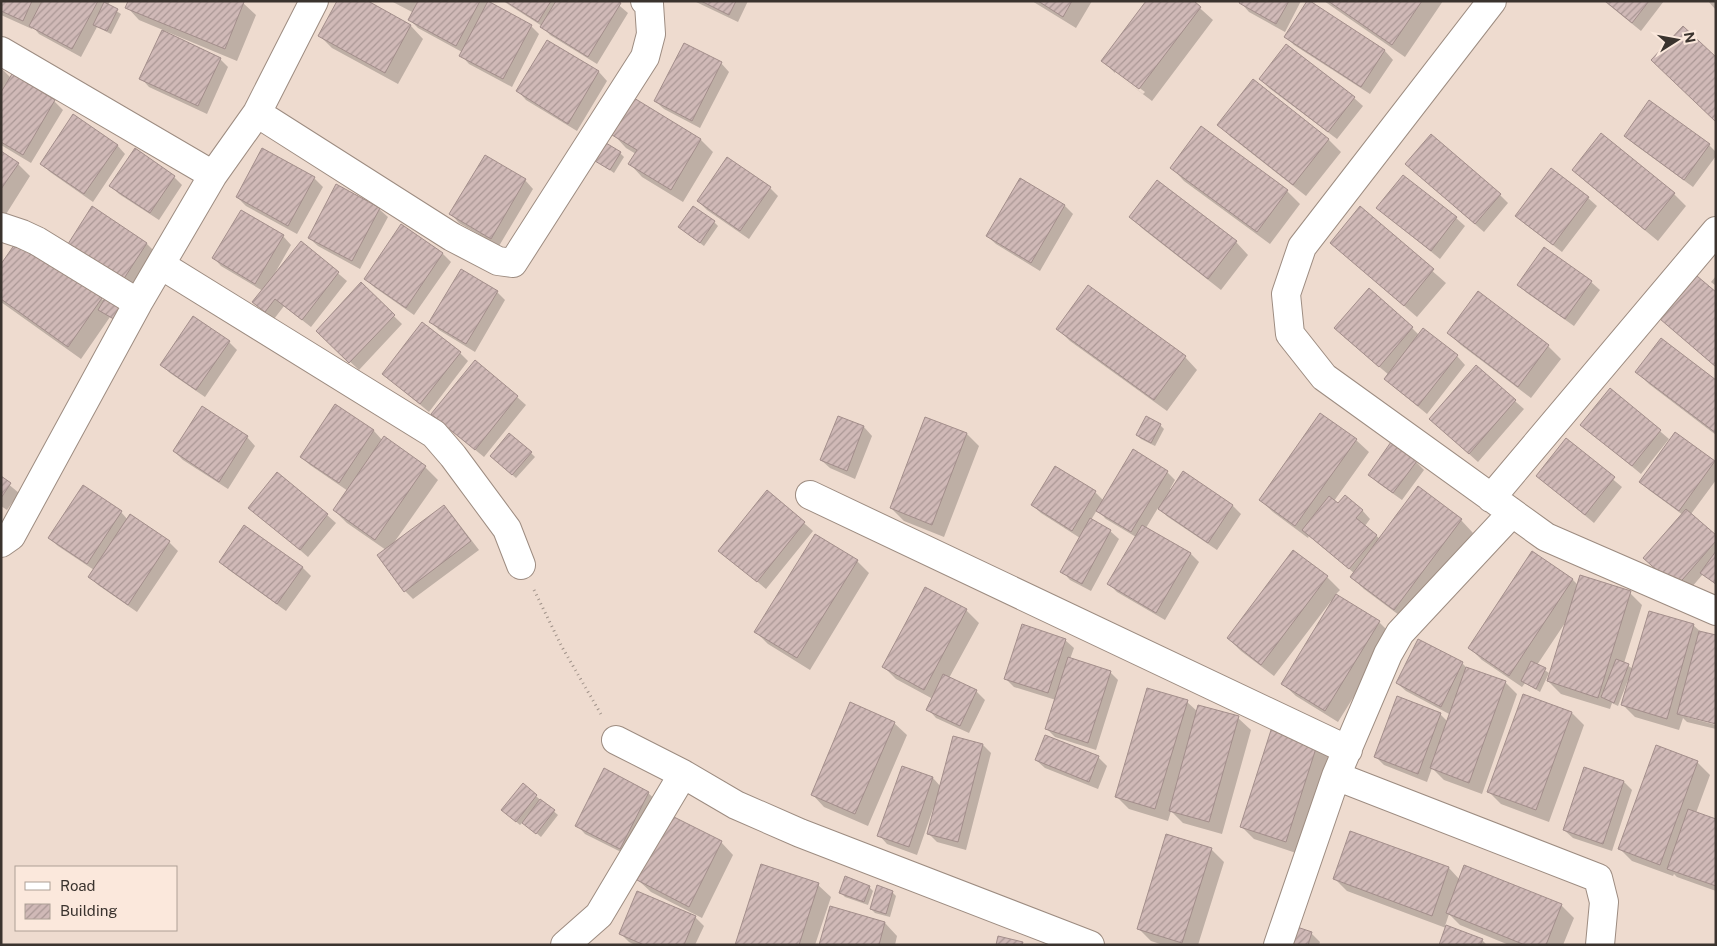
<svg xmlns="http://www.w3.org/2000/svg" width="1717" height="946" font-family="'Public Sans',sans-serif">
<style>
.shadow{fill:#0003;fill-rule:evenodd}
.building{fill:url(#building-hatch);stroke:#a38e8b}
.lines{fill:none;stroke-linecap:round;stroke-linejoin:round}
.minor-casing{stroke:#9d8c81;stroke-width:30}
.path{stroke:#a1938a;stroke-width:3;stroke-dasharray:1 4;stroke-linecap:butt}
.minor{stroke:#fff;stroke-width:28}
</style>
<defs>
<pattern id="building-hatch" width="6" height="6" patternUnits="userSpaceOnUse" patternTransform="scale(1.25)"><rect width="6" height="6" fill="#d0b9b7"/><path d="M-1 1l2-2M0 6l6-6M5 7l2-2" fill="none" stroke="#aa9795"/></pattern>
</defs>
<rect width="100%" height="100%" fill="#eedbcf"/>
<path class="shadow" d="M1,1H110L108,6L121,14L111,34L97,27L81,57L39,34L33,27L32,29L1,15Z
M366,1L411,26L423,39L398,84L332,48L320,36Z
M391,1H488L531,26L539,34L512,87L469,64L461,55L462,52L418,28L410,20L414,13Z
M503,1H614L628,13L597,64L550,35L542,26Z
M694,1H748L738,22Z
M1032,1H1092L1076,28Z
M1192,1L1213,20L1152,101L1115,73L1103,61ZM1115,70L1145,92L1143,94L1115,73Z
M1242,1H1301L1285,32L1249,12L1241,3Z
M1324,1H1443L1405,57Z
M1604,1H1664L1641,31Z
M1708,1H1716V10Z
M1308,2L1385,51L1393,60L1370,94L1294,45L1286,37Z
M243,3L256,15L237,61L165,31L164,33L220,59L228,67L207,114L149,87L141,78L163,30L139,20L127,7Z
M548,41L599,72L607,81L577,131L526,100L518,91Z
M721,63L729,72L700,128L664,109L655,101Z
M1,68L11,78L54,101L63,110L31,163L1,145Z
M1261,79L1354,98L1363,106L1337,139L1269,88Z
M635,100L701,140L713,152L683,202L642,177L630,164L636,154L626,148L614,135Z
M1219,125L1328,139L1341,152L1306,196L1231,137Z
M1201,128L1287,191L1300,204L1270,244L1184,181L1172,168Z
M1625,136L1709,145L1716,152V156L1693,187L1634,144Z
M117,145L125,154L93,202L50,172L42,164Z
M1,153L18,164L30,176L3,219L1,217Z
M620,153L624,157L614,173L597,161Z
M1573,170L1674,194L1686,206L1658,241L1586,182Z
M1415,172L1500,195L1508,203L1484,232Z
M1403,176L1456,218L1465,226L1440,259L1378,208Z
M174,177L182,185L159,220L119,194L111,186Z
M314,178L323,187L297,234L246,206L237,197Z
M525,180L533,189L499,246L459,223L451,214Z
M1157,182L1236,242L1248,255L1221,290L1143,229L1131,217Z
M770,188L778,196L749,239L707,210L698,201Z
M1588,198L1597,206L1562,252L1525,224L1517,216Z
M1065,206L1073,214L1040,271L996,244L987,236Z
M93,208L147,244L155,252L131,288L77,252Z
M1360,208L1446,283L1417,317L1331,243Z
M379,209L388,217L360,269L318,246L309,238Z
M714,222L718,226L704,246L684,231Z
M283,236L291,245L275,273L276,274L301,242L347,281L311,327L284,306L274,319L262,310L263,291L221,266L213,257Z
M20,240L102,299L123,325L110,317L81,359L1,302V266Z
M443,254L451,262L414,315L374,287L366,279Z
M1716,276V286L1711,282Z
M1591,282L1600,290L1574,326L1527,293L1519,285Z
M361,284L402,324L359,370L317,331Z
M497,292L505,300L475,352L439,330L431,322Z
M1716,294V367L1661,319Z
M1412,328L1419,335L1457,356L1465,365L1427,414L1394,387L1386,379L1389,375L1344,337Z
M1058,329L1185,357L1197,370L1167,411L1070,341Z
M1448,333L1548,346L1561,359L1531,398L1461,345Z
M229,342L237,350L205,397L170,373L162,365Z
M460,353L468,361L429,412L383,374Z
M1476,367L1524,409L1478,462L1439,427Z
M1637,372L1716,381V435L1649,384Z
M1611,389L1669,439L1641,474L1582,425Z
M517,397L526,405L484,457L441,422Z
M336,406L374,431L383,441L384,438L425,467L438,480L393,544L444,506L452,515L479,550L413,599L405,591L386,550L347,523L334,510L348,491L310,465L301,457Z
M839,417L864,427L872,436L855,479L830,468L821,460Z
M1160,425L1164,429L1155,446L1141,439L1137,435Z
M1676,433L1716,463V480L1691,514L1716,536V585L1703,574L1685,595L1653,567L1683,515L1649,490L1641,482Z
M967,434L979,446L944,537L904,521L891,508Z
M247,437L255,446L228,489L183,460L174,451Z
M1356,440L1369,452L1334,501L1338,505L1362,510L1370,519L1365,526L1380,539L1418,487L1461,520L1473,533L1407,621L1364,589L1351,577L1354,573L1309,536L1308,538L1273,512L1260,500Z
M1566,440L1622,487L1594,523L1538,476Z
M531,453L535,457L516,478L495,460Z
M1416,462L1424,470L1402,500L1378,483L1370,474Z
M1167,472L1175,480L1170,489L1172,490L1183,473L1233,506L1241,514L1217,550L1168,517L1158,508L1146,528L1191,554L1199,562L1165,620L1117,592L1109,584L1136,537L1106,519L1097,510L1091,520L1110,531L1119,539L1091,591L1070,580L1062,571L1080,538L1041,513L1032,505L1095,492L1104,501Z
M1,478L19,493L7,510L1,506Z
M767,491L813,531L766,589L719,550Z
M121,512L128,520L131,516L169,542L178,551L137,612L98,585L90,577L94,570L58,546L49,538Z
M257,513L327,515L336,523L308,557Z
M244,527L303,568L311,576L286,611L229,570L220,561Z
M1293,552L1327,577L1340,590L1335,595L1379,622L1392,635L1338,722L1296,696L1283,684L1333,602L1331,601L1274,676L1241,651L1228,638Z
M1533,553L1573,580L1578,585L1630,593L1642,605L1624,663L1633,669L1693,625L1701,632L1687,717L1716,725V729L1687,722L1683,718L1679,730L1635,717L1623,705L1630,681L1628,680L1618,706L1612,703L1610,709L1561,694L1548,681L1567,620L1537,665L1549,673L1540,692L1525,683L1522,687L1482,660L1470,648Z
M857,561L869,573L810,670L768,644L756,632Z
M966,610L979,623L949,678L976,691L985,700L969,733L936,718L928,709L933,699L896,679L884,667Z
M1065,640L1074,648L1070,659L1110,672L1118,680L1096,750L1055,737L1047,729L1056,700L1014,687L1005,678Z
M1462,663L1467,668L1505,682L1517,694L1482,794L1444,780L1432,768L1427,782L1384,765L1376,757L1440,714L1448,722L1451,715L1406,691L1397,683Z
M1187,702L1198,712L1238,718L1251,730L1222,834L1183,823L1171,811L1168,821L1129,809L1117,797Z
M1572,713L1584,725L1549,822L1501,804L1489,792Z
M894,723L907,735L868,826L824,807L812,794Z
M1273,729L1330,756L1299,854L1254,839L1242,827Z
M983,745L991,753L966,850L937,842L929,834L935,810L933,809L917,855L887,844L879,835L903,768L933,778L941,787Z
M1098,757L1107,766L1098,789L1045,768L1036,760Z
M1697,762L1710,775L1696,813L1716,820V891L1677,877L1674,874L1673,876L1632,861L1620,849Z
M1584,769L1624,782L1632,790L1612,851L1573,838L1564,830Z
M523,785L558,815L541,837L523,822L520,825L507,814Z
M648,793L657,801L629,856L585,834L577,825Z
M721,842L733,855L702,918L651,892L638,880Z
M1211,849L1224,862L1198,945H1163L1151,941L1138,928Z
M1449,868L1460,880L1561,905L1574,918L1563,945H1509L1460,925L1449,914L1445,926L1482,940L1487,945H1441L1446,928L1347,891L1335,879Z
M818,885L831,897L815,945H736Z
M869,887L873,891L868,905L845,897L841,893Z
M892,892L896,896L890,917L875,913L871,909Z
M693,915L704,926L695,945H635L629,942L621,934Z
M885,923L897,936L895,945H821Z
M1311,933L1320,942L1319,945H1283Z"/>
<path class="building" d="M1,1H32L23,21L1,11Z
M42,1H98L72,49L29,26Z
M128,1H243L244,2L225,49L125,8Z
M337,1H368L411,25L385,73L318,36Z
M418,1H480L456,46L408,20Z
M488,1L532,25L503,79L459,56Z
M505,1H551L538,22Z
M556,1H617L621,3L588,57L540,27Z
M701,1H736L729,15Z
M1038,1H1072L1063,17Z
M1146,1H1194L1201,7L1139,89L1101,61Z
M1240,1H1289L1276,24L1239,3Z
M1307,1H1310L1385,50L1361,87L1284,37Z
M1328,1H1422L1392,45Z
M1605,1H1649L1632,23Z
M104,2L118,9L107,31L93,25Z
M1683,26L1716,57V122L1651,60Z
M162,30L221,58L198,106L139,79Z
M547,40L599,71L568,124L516,91Z
M684,43L722,62L692,121L654,101Z
M1286,44L1355,97L1328,132L1259,79Z
M12,74L55,100L23,155L1,142V92Z
M1253,79L1329,139L1293,185L1217,125Z
M634,98L701,139L671,190L628,164L637,150L612,135Z
M1649,100L1710,144L1684,180L1624,136Z
M73,114L118,145L84,194L40,164Z
M1201,126L1288,190L1257,232L1170,168Z
M1601,133L1675,193L1645,230L1572,170Z
M1431,134L1501,194L1475,224L1405,164Z
M606,143L621,152L610,170L595,161Z
M135,148L175,176L150,213L109,186Z
M262,148L315,177L288,226L236,197Z
M1,151L19,163L1,189Z
M485,155L526,179L491,239L449,214Z
M727,157L771,187L740,231L697,201Z
M1551,168L1589,197L1553,245L1515,216Z
M1403,175L1457,217L1431,251L1376,208Z
M1020,178L1065,205L1031,263L986,236Z
M1157,180L1237,241L1208,279L1129,217Z
M336,184L380,208L352,261L308,238Z
M92,206L147,243L123,280L68,244Z
M693,206L715,221L700,243L678,227Z
M1360,206L1434,269L1404,306L1330,243Z
M241,210L284,235L255,284L212,258Z
M401,224L443,253L406,308L364,279Z
M19,238L102,298L68,347L1,299V264Z
M301,241L339,272L302,320L275,299L265,312L252,302Z
M1544,247L1592,281L1565,319L1517,285Z
M461,269L498,291L466,344L429,322Z
M1697,276L1716,292V367L1660,319Z
M361,282L395,315L349,363L316,331Z
M1088,285L1186,356L1154,400L1056,329Z
M1369,288L1413,327L1379,367L1334,328Z
M1478,291L1549,345L1518,387L1447,333Z
M108,293L129,306L119,322L98,310Z
M193,316L230,341L196,390L160,365Z
M422,322L461,352L420,404L382,374Z
M1423,328L1458,355L1418,406L1384,379Z
M1661,338L1716,380V433L1635,372Z
M475,360L518,396L475,450L431,414Z
M1476,365L1516,400L1469,454L1429,419Z
M1610,388L1661,430L1632,466L1580,425Z
M335,404L374,430L339,483L300,457Z
M202,406L248,436L219,482L173,451Z
M1320,413L1357,439L1295,526L1259,500Z
M838,416L864,426L847,471L820,460Z
M1146,416L1161,424L1151,443L1136,435Z
M925,417L967,433L932,525L890,508Z
M1675,432L1715,461L1679,511L1639,482Z
M509,433L532,452L512,475L490,456Z
M384,436L426,466L375,540L333,510Z
M1566,438L1615,477L1585,515L1536,476Z
M1391,442L1417,461L1393,493L1368,475Z
M1133,449L1168,471L1131,532L1096,511Z
M1055,466L1096,491L1072,531L1031,505Z
M1183,471L1233,505L1208,543L1158,509Z
M277,472L328,514L300,550L248,508Z
M1,476L11,483L1,498Z
M83,485L122,511L87,564L48,538Z
M1418,486L1462,519L1394,610L1350,577Z
M767,490L805,522L757,582L718,551Z
M1345,495L1363,510L1356,518L1377,535L1349,569L1302,530L1329,496L1338,503Z
M444,505L471,541L404,592L377,555Z
M1686,509L1716,535V541L1676,587L1643,558Z
M130,514L170,541L128,605L88,577Z
M1090,518L1111,530L1082,584L1060,572Z
M244,525L303,567L277,604L219,562Z
M1142,525L1191,553L1156,613L1107,584Z
M815,534L858,560L797,658L754,632Z
M1293,550L1328,576L1261,665L1227,638Z
M1532,551L1573,579L1509,676L1468,648Z
M1716,551V584L1700,573Z
M1580,575L1631,591L1598,698L1547,681Z
M925,587L967,609L924,690L882,667Z
M1336,594L1380,621L1325,711L1281,684Z
M1649,611L1694,624L1667,719L1621,705Z
M1022,624L1066,639L1048,693L1004,679Z
M1699,631L1716,635V724L1677,714Z
M1418,639L1463,662L1441,707L1396,683Z
M1068,657L1111,671L1088,743L1045,729Z
M1616,659L1629,664L1614,703L1601,697Z
M1531,661L1546,668L1536,689L1521,681Z
M1466,667L1506,681L1469,783L1430,768Z
M943,674L977,690L960,726L926,710Z
M1147,688L1188,700L1155,809L1115,797Z
M1523,694L1572,712L1536,810L1487,792Z
M1397,696L1441,713L1418,774L1374,757Z
M850,702L895,722L855,814L811,795Z
M1198,705L1239,716L1209,822L1169,811Z
M1272,727L1318,742L1286,842L1240,827Z
M1045,735L1099,756L1089,782L1035,760Z
M953,736L983,744L958,842L927,834Z
M1656,745L1698,761L1660,865L1618,849Z
M902,766L933,777L909,847L877,836Z
M1584,767L1624,781L1603,844L1563,830Z
M604,768L649,792L620,849L575,826Z
M523,783L537,795L516,822L501,810Z
M540,799L555,810L536,834L522,823Z
M1688,809L1716,819V886L1667,869Z
M670,815L722,841L689,907L637,880Z
M1350,831L1449,867L1432,916L1333,879Z
M1166,834L1212,848L1182,943L1137,929Z
M761,864L819,883L799,945H735Z
M1464,865L1562,904L1546,945H1525L1446,913Z
M845,876L870,886L864,902L839,893Z
M877,885L893,891L886,914L870,909Z
M637,891L696,916L684,945H644L619,934Z
M830,906L885,922L879,945H819Z
M1288,924L1312,932L1308,945H1281Z
M1446,925L1483,939L1480,945H1439Z
M998,936L1023,942L1022,945H996Z"/>
<g class="lines">
<g class="minor-casing">
<path id="minor" d="M1492,1L1302,247L1286,294L1290,334L1324,377L1546,537L1716,611
M1,51L213,175
M257,113L452,237L498,261L513,263L645,57L651,34L649,4L645,1
M1,227L22,234L37,241L138,303
M161,265L434,434L453,456L507,529L521,565
M810,495L1348,750
M1491,498L1716,231
M1,543L11,536L138,303L213,175L257,113L314,1
M616,740L683,774L736,805L800,833L1090,945
M1336,776L1598,878L1604,902L1600,945
M565,945L599,915L683,774
M1278,945L1336,776L1388,654L1400,633L1512,513"/>
</g>
<path class="path" d="M534,590L562,647L602,716"/>
<use href="#minor" class="minor"/>
</g>
<rect width="1717" height="946" fill="none" stroke="#3a332e" stroke-width="5"/>
<rect x="15" y="866" width="162" height="65" fill="#fbe8dc" stroke="#aea096"/>
<rect x="25" y="882" width="25" height="8" fill="#ffffff" stroke="#aea096"/>
<text x="60" y="891" font-size="15" fill="#3a332e">Road</text>
<rect x="25" y="904" width="25" height="15" fill="url(#building-hatch)" stroke="#aea096"/>
<text x="60" y="916" font-size="15" fill="#3a332e">Building</text>
<g transform="translate(1677 40) rotate(79)" stroke="#fbe8dc" stroke-width="4" paint-order="stroke">
<path d="M0-4L9 19L0 12L-9 19Z" fill="#3a332e"/>
<text y="-8" font-size="14" font-weight="bold" text-anchor="middle" fill="#3a332e">N</text>
</g>
</svg>
